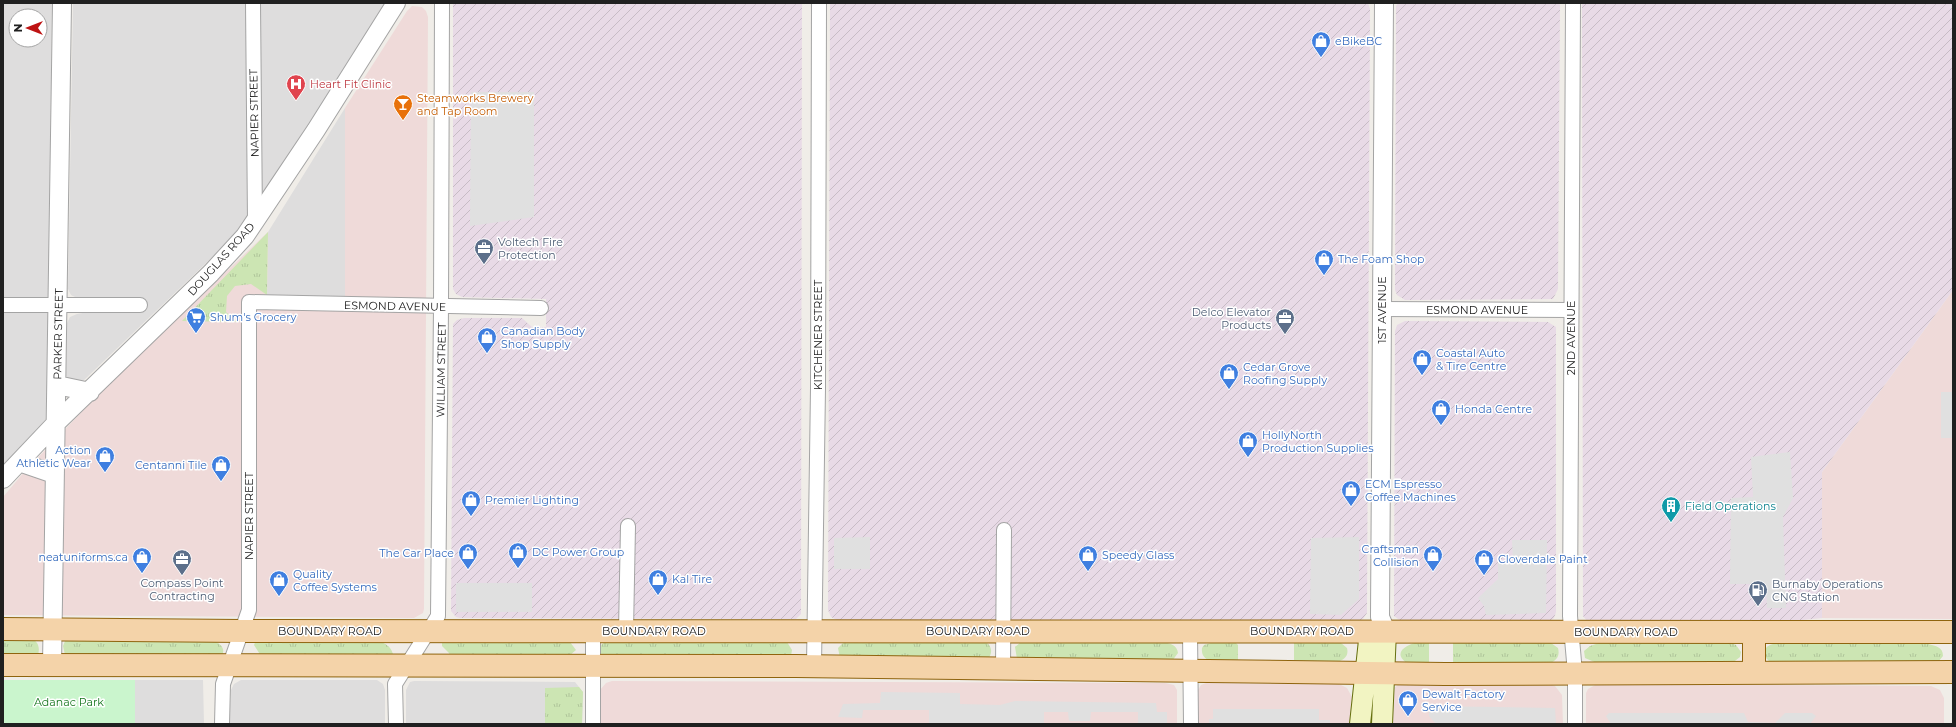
<svg xmlns="http://www.w3.org/2000/svg" width="1956" height="727" font-family="Montserrat,sans-serif">
<style>
.residential{fill:#dedddd;fill-rule:evenodd}
.commercial{fill:#efdad9}
.industrial{fill:url(#industrial-furrows)}
.grass{fill:url(#grass-tufts)}
.park{fill:#caf5cd}
.parking{fill:#e0e0e0}
.lines{fill:none;stroke-linecap:round;stroke-linejoin:round}
.minor-casing{stroke:#a4a4a4;stroke-width:16}
.tertiary-casing{stroke:#a4a4a4;stroke-width:20}
.secondary-casing{stroke:#656f0f;stroke-width:22}
.primary-casing{stroke:#8f640e;stroke-width:24}
.minor{stroke:#fff;stroke-width:14}
.tertiary{stroke:#fff;stroke-width:18}
.secondary{stroke:#f2f4c2;stroke-width:20}
.primary{stroke:#f4d3a9;stroke-width:22}
.labels{text-anchor:middle;dominant-baseline:central;stroke-width:3;stroke-linejoin:round;paint-order:stroke}
.shop-label{font-size:11px;fill:#366cbe;stroke:#fff;text-anchor:start}
.health-label{font-size:11px;fill:#be3a42;stroke:#fff;text-anchor:start}
.food-label{font-size:11px;fill:#c56008;stroke:#fff;text-anchor:start}
.street-label{font-size:11px;fill:#202020;stroke:#fff}
.service-label{font-size:11px;fill:#4e5e75;stroke:#fff;text-anchor:start}
.culture-label{font-size:11px;fill:#0d838f;stroke:#fff;text-anchor:start}
.park-label{font-size:11px;fill:#16761e;stroke:#fff}
</style>
<defs>
<pattern id="industrial-furrows" width="10" height="10" patternUnits="userSpaceOnUse"><rect width="10" height="10" fill="#e8dae6"/><path d="M-1 1l2-2M0 10L10 0M9 11l2-2" fill="none" stroke="#c7bbc5"/></pattern>
<pattern id="grass-tufts" width="24" height="20" patternUnits="userSpaceOnUse"><rect width="24" height="20" fill="#cce5b3"/><path d="M3 7l-1-3M5 7V3M7 7l1-3M15 17l-1-3M17 17v-4M19 17l1-3" fill="none" stroke="#afc49a"/></pattern>
</defs>
<rect width="100%" height="100%" fill="#f0ede8"/>
<path class="residential" d="M3,3H52L47,418L3,475ZM16,16H40V40H16Z
M73,3H386L250,221L82,382L67,380L66,377L67,323L70,317L77,314L88,312L139,311L77,298L71,295L68,289Z
M345,108V297L267,295L268,232Z
M135,680H203L204,724H135Z
M241,680H377L383,684L385,690V724H229L231,690L234,684Z
M414,681L575,682L583,692L582,724H406V690L410,682Z"/>
<path class="commercial" d="M412,6L422,7L426,11L428,17L424,609L423,613L414,618L3,615V497L25,471L120,372L268,232L267,295L345,297V108L407,11Z
M1953,290V619L1822,618V472Z
M612,681L1165,683L1174,685L1177,690V724H600V690L606,683Z
M1206,683L1339,684L1347,688L1352,697L1351,724H1197L1198,690L1201,685Z
M1399,684H1549L1555,686L1562,695L1563,724H1391L1393,689Z
M1597,684L1931,686L1940,690L1944,698V724H1586V693L1588,689Z"/>
<path class="industrial" d="M453,3H802L801,614L796,619L460,618L456,617L451,611L453,324L457,320L464,318H522L533,328L546,327V299L462,297L456,294L453,289Z
M830,3H1368L1370,9L1367,613L1363,619L1358,622L837,620L831,617L828,610Z
M1398,3H1559L1560,5L1558,289L1553,299L1405,300L1397,295L1395,290L1396,6Z
M1582,3H1953V290L1822,472V618L1774,623L1587,621L1583,616Z
M1405,321L1548,322L1556,327V612L1554,618L1549,622L1401,621L1394,616L1395,331L1397,325Z"/>
<path class="grass" d="M268,232L267,295L251,284L235,286L227,296L226,312L237,322L182,321Z
M3,637C17,637 44,633 38,655L3,660Z
M71,638L212,639C220,644 227,648 221,657L65,655L63,646L65,641Z
M373,639C382,642 390,644 393,654L391,659L261,656L254,645L256,640Z
M607,641L787,642L792,650L791,656H601L599,649L602,644Z
M845,641L985,642C992,645 993,653 988,659L840,658L838,648Z
M1022,641L1164,642C1171,644 1177,645 1178,653L1172,661L1017,659L1015,647Z
M442,642H570L576,650L569,656L451,655L442,646Z
M1214,642H1235L1238,645V660L1235,662C1224,662 1200,665 1202,648L1204,645Z
M1294,642L1341,643L1347,648C1352,668 1315,662 1303,663L1301,661L1294,660Z
M1419,642L1429,643V663H1407C1391,652 1408,644 1419,642Z
M1453,643H1551L1558,648C1560,656 1557,660 1550,663L1453,664Z
M1599,643H1731L1736,645L1741,652L1740,657L1731,664H1599L1585,658L1584,651L1590,646Z
M1773,644H1928C1936,646 1943,647 1943,656L1938,662H1770L1764,656C1764,649 1766,646 1773,644Z
M579,687L583,692L582,724H545V688Z"/>
<path class="park" d="M3,680H135V724H3Z"/>
<path class="parking" d="M471,92H534V217L470,226Z
M1941,392H1953V438H1941Z
M1790,452L1793,498L1783,517L1786,608H1767L1766,584H1730L1731,498L1753,497L1751,457Z
M870,537V569H834V538Z
M1359,537V599L1341,615L1310,614L1311,538Z
M1512,540H1547L1546,613L1486,615L1484,606L1478,598L1498,579V562H1513Z
M456,583H532V612H456Z
M881,692L960,693V704L1000,705L1015,701L1156,703L1157,712H1167V724H1138V712H1091L1090,721H1069L1068,712H1044V724H929V710H863L862,718L838,717L843,704L880,703Z
M1429,706L1555,708L1556,724H1436L1429,716Z
M1213,709H1319V720H1330V724H1209V719H1213Z
M1609,713H1744L1748,722L1775,723L1785,713H1812L1816,716L1810,724H1611L1606,716Z"/>
<g class="lines">
<g class="minor-casing">
<path id="minor" d="M253,3L255,222
M1573,3L1570,616L1575,673V724
M3,305H140
M1382,309L1571,310
M626,631L628,526
M1190,632L1191,724
M814,666L818,388L819,3
M1003,668L1004,530
M222,724L223,684L249,610V302L541,308
M396,724L395,684L438,616L441,307L442,3
M593,724V631"/>
</g>
<g class="tertiary-casing">
<path id="tertiary" d="M1384,3L1380,617L1386,631
M57,385L90,392
M19,462L54,474
M3,479L56,423L211,273L245,236L316,130L396,3
M52,665L62,3"/>
</g>
<g class="secondary-casing">
<path id="secondary" d="M1360,724L1370,631
M1382,724L1386,631"/>
</g>
<g class="primary-casing">
<path id="primary" d="M3,629L242,631L1953,632
M3,665L796,666L1445,674L1953,672
M1754,672V632"/>
</g>
<use href="#minor" class="minor"/>
<use href="#tertiary" class="tertiary"/>
<use href="#secondary" class="secondary"/>
<use href="#primary" class="primary"/>
</g>
<defs>
<g id="shop-pin" transform="scale(1)"><path d="M0 17L-7.5 6A9.5 9.5 0 1 1 7.5 6Z" fill="#3f7fe0" stroke="#fff"/><path d="M-5-2.5h2.3a2.7 3.5 0 0 1 5.4 0H5L5.5 6h-11ZM-1.5-2.5h3a1.5 2.3 0 0 0-3 0Z" fill="#fff"/></g>
<g id="hospital-pin" transform="scale(1)"><path d="M0 17L-7.5 6A9.5 9.5 0 1 1 7.5 6Z" fill="#e0444e" stroke="#fff"/><path d="M-5-5h3v3.5h4V-5h3V5h-3V1.5h-4V5h-3Z" fill="#fff"/></g>
<g id="bar-pin" transform="scale(1)"><path d="M0 17L-7.5 6A9.5 9.5 0 1 1 7.5 6Z" fill="#e8710a" stroke="#fff"/><path d="M-6-5H6L.8 .8V4.5H3.5V6h-7V4.5H-.8V.8Z" fill="#fff"/></g>
<g id="office-pin" transform="scale(1)"><path d="M0 17L-7.5 6A9.5 9.5 0 1 1 7.5 6Z" fill="#5c6f8a" stroke="#fff"/><path d="M-6-3h4V-5.5h4V-3h4V5H-6ZM-1-4.5V-3h2v-1.5ZM-6 0V1H6V0Z" fill="#fff"/></g>
<g id="supermarket-pin" transform="scale(1)"><path d="M0 17L-7.5 6A9.5 9.5 0 1 1 7.5 6Z" fill="#3f7fe0" stroke="#fff"/><path d="M-6-5.5h2.5l.6 2H6L4.5 2H-2.5L-4.4-4H-6ZM-1.5 3.2a1.3 1.3 0 1 0 .1 0ZM3 3.2a1.3 1.3 0 1 0 .1 0Z" fill="#fff"/></g>
<g id="building-pin" transform="scale(1)"><path d="M0 17L-7.5 6A9.5 9.5 0 1 1 7.5 6Z" fill="#0f9aa8" stroke="#fff"/><path d="M-4-6H4V6H1V3H-1V6H-4ZM-2.5-4.3h1.7v1.8h-1.7ZM.8-4.3h1.7v1.8H.8ZM-2.5-1h1.7V.8h-1.7ZM.8-1h1.7V.8H.8Z" fill="#fff"/></g>
<g id="fuel-pin" transform="scale(1)"><path d="M0 17L-7.5 6A9.5 9.5 0 1 1 7.5 6Z" fill="#5c6f8a" stroke="#fff"/><path d="M-5.5-6h7V0h2V4h1.3V-2.5L3-4.5l.8-.8L6-3V5H2.5V1h-1V6h-7ZM-4.2-4.7v3.2H.2V-4.7Z" fill="#fff"/></g>
</defs>
<g fill-rule="evenodd">
<use href="#shop-pin" x="1321" y="41"/>
<use href="#hospital-pin" x="296" y="84"/>
<use href="#bar-pin" x="403" y="104"/>
<use href="#office-pin" x="484" y="248"/>
<use href="#shop-pin" x="1324" y="259"/>
<use href="#supermarket-pin" x="196" y="317"/>
<use href="#office-pin" x="1285" y="318"/>
<use href="#shop-pin" x="487" y="337"/>
<use href="#shop-pin" x="1422" y="359"/>
<use href="#shop-pin" x="1229" y="373"/>
<use href="#shop-pin" x="1441" y="409"/>
<use href="#shop-pin" x="1248" y="441"/>
<use href="#shop-pin" x="105" y="456"/>
<use href="#shop-pin" x="221" y="465"/>
<use href="#shop-pin" x="1351" y="490"/>
<use href="#shop-pin" x="471" y="500"/>
<use href="#building-pin" x="1671" y="506"/>
<use href="#shop-pin" x="518" y="552"/>
<use href="#shop-pin" x="468" y="553"/>
<use href="#shop-pin" x="1088" y="555"/>
<use href="#shop-pin" x="1433" y="555"/>
<use href="#shop-pin" x="142" y="557"/>
<use href="#office-pin" x="182" y="559"/>
<use href="#shop-pin" x="1484" y="559"/>
<use href="#shop-pin" x="658" y="579"/>
<use href="#shop-pin" x="279" y="580"/>
<use href="#fuel-pin" x="1758" y="590"/>
<use href="#shop-pin" x="1408" y="700"/>
</g>
<g class="labels">
<g class="shop-label">
<text x="1335" y="41">eBikeBC</text>
<text x="1338" y="259">The Foam Shop</text>
<text x="210" y="317">Shum's Grocery</text>
<text x="501" y="331">Canadian Body<tspan x="501" dy="13">Shop Supply</tspan></text>
<text x="1436" y="353">Coastal Auto<tspan x="1436" dy="13">&amp; Tire Centre</tspan></text>
<text x="1243" y="367">Cedar Grove<tspan x="1243" dy="13">Roofing Supply</tspan></text>
<text x="1455" y="409">Honda Centre</text>
<text x="1262" y="435">HollyNorth<tspan x="1262" dy="13">Production Supplies</tspan></text>
<text x="91" y="450" text-anchor="end">Action<tspan x="91" dy="13">Athletic Wear</tspan></text>
<text x="207" y="465" text-anchor="end">Centanni Tile</text>
<text x="1365" y="484">ECM Espresso<tspan x="1365" dy="13">Coffee Machines</tspan></text>
<text x="485" y="500">Premier Lighting</text>
<text x="1419" y="549" text-anchor="end">Craftsman<tspan x="1419" dy="13">Collision</tspan></text>
<text x="532" y="552">DC Power Group</text>
<text x="454" y="553" text-anchor="end">The Car Place</text>
<text x="1102" y="555">Speedy Glass</text>
<text x="128" y="557" text-anchor="end">neatuniforms.ca</text>
<text x="1498" y="559">Cloverdale Paint</text>
<text x="293" y="574">Quality<tspan x="293" dy="13">Coffee Systems</tspan></text>
<text x="672" y="579">Kal Tire</text>
<text x="1422" y="694">Dewalt Factory<tspan x="1422" dy="13">Service</tspan></text>
</g>
<g class="health-label">
<text x="310" y="84">Heart Fit Clinic</text>
</g>
<g class="food-label">
<text x="417" y="98">Steamworks Brewery<tspan x="417" dy="13">and Tap Room</tspan></text>
</g>
<g class="street-label">
<text transform="translate(254 113) rotate(-91)">NAPIER STREET</text>
<text transform="translate(221 259) rotate(-48)">DOUGLAS ROAD</text>
<text transform="translate(395 306) rotate(1)">ESMOND AVENUE</text>
<text transform="translate(1382 310) rotate(-90)">1ST AVENUE</text>
<text x="1477" y="310">ESMOND AVENUE</text>
<text transform="translate(58 334) rotate(-89)">PARKER STREET</text>
<text transform="translate(818 335) rotate(-90)">KITCHENER STREET</text>
<text transform="translate(1571 338) rotate(-90)">2ND AVENUE</text>
<text transform="translate(441 370) rotate(-89)">WILLIAM STREET</text>
<text transform="translate(249 516) rotate(-90)">NAPIER STREET</text>
<text x="330" y="631">BOUNDARY ROAD</text>
<text x="654" y="631">BOUNDARY ROAD</text>
<text x="978" y="631">BOUNDARY ROAD</text>
<text x="1302" y="631">BOUNDARY ROAD</text>
<text x="1626" y="632">BOUNDARY ROAD</text>
</g>
<g class="service-label">
<text x="498" y="242">Voltech Fire<tspan x="498" dy="13">Protection</tspan></text>
<text x="1271" y="312" text-anchor="end">Delco Elevator<tspan x="1271" dy="13">Products</tspan></text>
<text x="182" y="583" text-anchor="middle">Compass Point<tspan x="182" dy="13">Contracting</tspan></text>
<text x="1772" y="584">Burnaby Operations<tspan x="1772" dy="13">CNG Station</tspan></text>
</g>
<g class="culture-label">
<text x="1685" y="506">Field Operations</text>
</g>
<g class="park-label">
<text x="69" y="702">Adanac Park</text>
</g>
</g>
<rect width="1956" height="727" fill="none" stroke="#202020" stroke-width="8"/>
<g transform="translate(28 28) rotate(270)"><circle r="19" fill="#ffffff" stroke="#a6a6a6"/>
<path d="M0-3L7 15L0 10L-7 15Z" fill="#be1313"/>
<text y="-6" font-size="11" font-weight="bold" text-anchor="middle" fill="#202020">N</text>
</g>
</svg>
